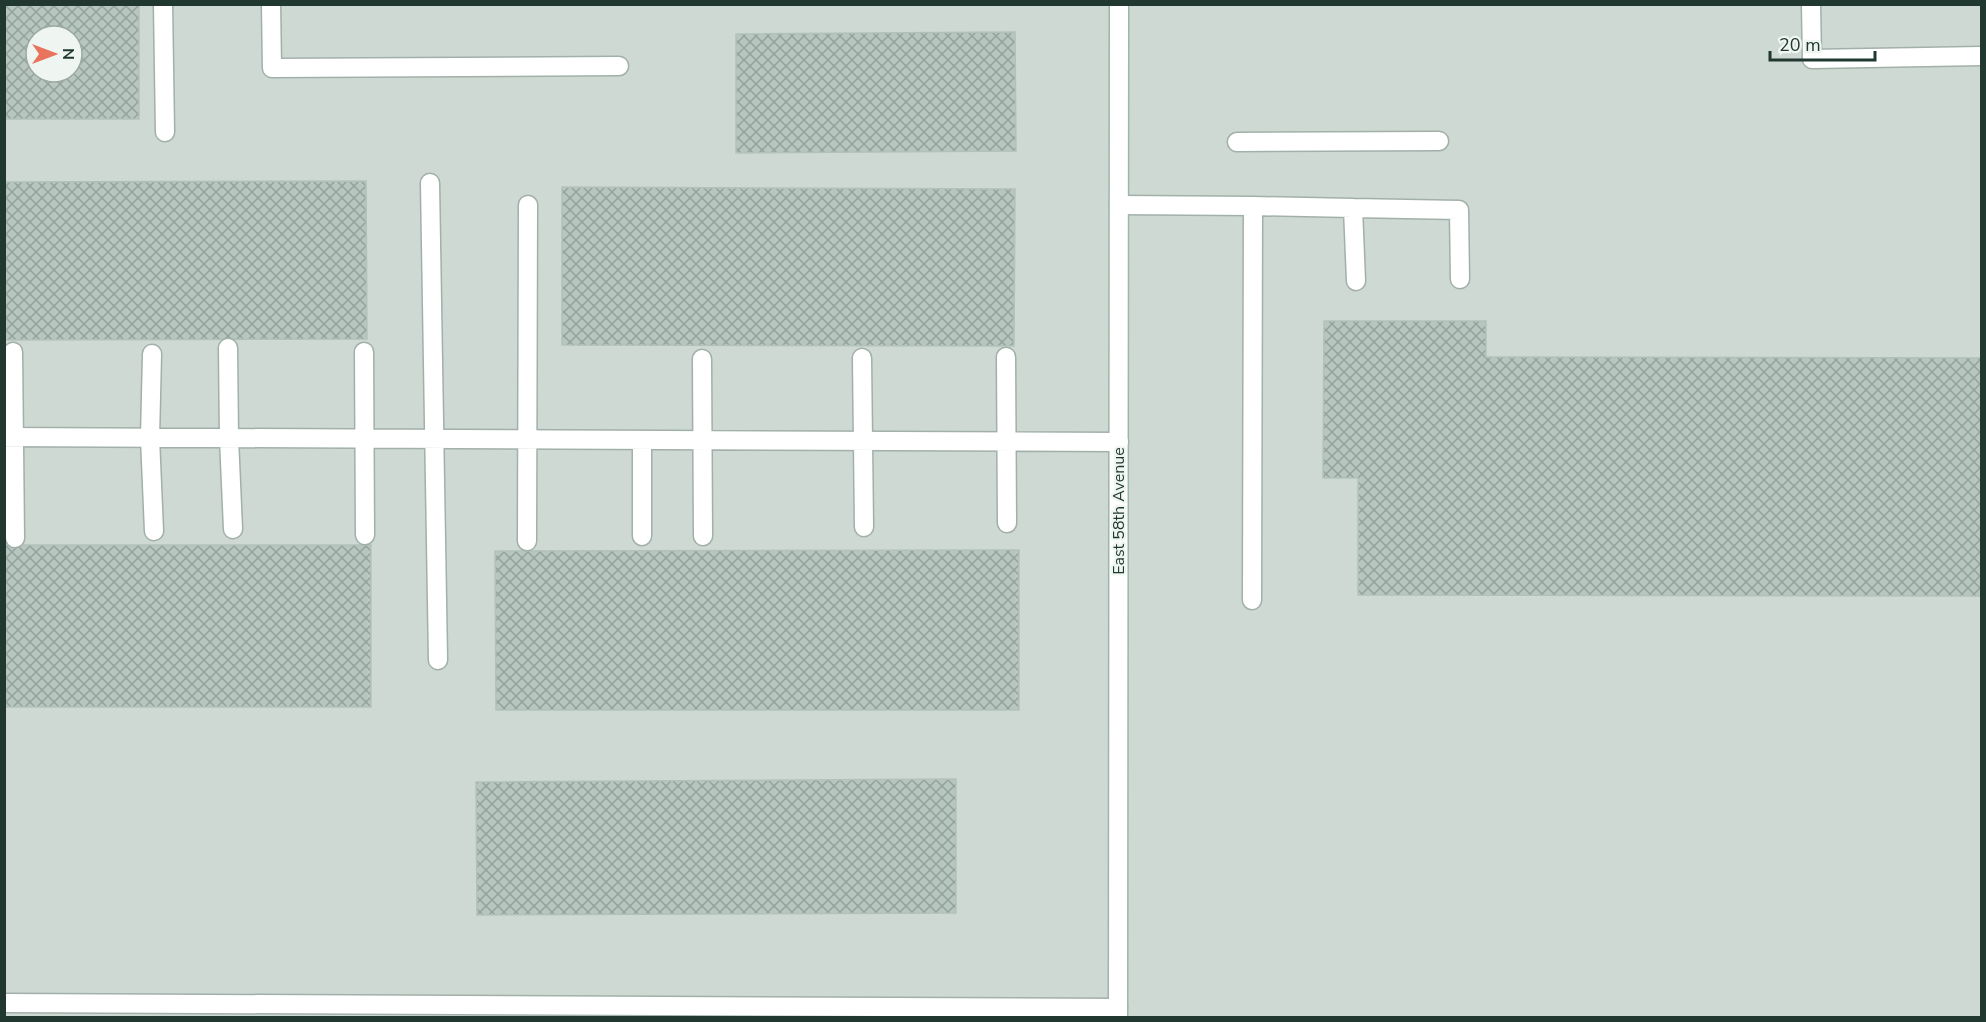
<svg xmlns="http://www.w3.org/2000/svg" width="1986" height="1022" font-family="'Nunito Sans',sans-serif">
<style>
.built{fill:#cdd9d2;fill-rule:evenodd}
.building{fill:url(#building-cross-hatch);stroke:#b2c2ba;stroke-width:1.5;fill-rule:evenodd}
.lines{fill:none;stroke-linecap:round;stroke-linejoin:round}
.lane-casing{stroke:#a2b0aa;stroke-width:21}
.secondary-casing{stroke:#9fb4aa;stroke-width:21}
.lane{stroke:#fff;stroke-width:18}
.secondary{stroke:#fff;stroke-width:18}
.labels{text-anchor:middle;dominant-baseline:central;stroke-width:4.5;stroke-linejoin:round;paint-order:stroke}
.street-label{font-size:16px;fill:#213830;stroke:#eff6f2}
</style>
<defs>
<pattern id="building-cross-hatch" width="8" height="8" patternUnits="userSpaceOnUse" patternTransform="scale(1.5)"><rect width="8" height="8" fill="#b7c6bf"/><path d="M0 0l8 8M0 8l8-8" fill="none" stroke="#94a29c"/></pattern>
</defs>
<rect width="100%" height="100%" fill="#dfe9e4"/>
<path class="built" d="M5,5H1981V1017H5ZM36,36H72V72H36Z"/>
<path class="building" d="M4,4H139V119H4ZM36,36H72V72H36Z
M1015,32L1016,151L736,153V34Z
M366,181L367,339L4,340V182Z
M562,187L1015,189L1014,346L562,345Z
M1324,321H1486V357L1982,358V596L1358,595V478H1323Z
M4,545H371V707H4Z
M1019,550V710H496L495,551Z
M956,779V913L477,915L476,782Z"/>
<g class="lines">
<g class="lane-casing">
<path id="lane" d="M163,4L165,132
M271,4L272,68L619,66
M1811,4L1812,59L1982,56
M1237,142L1439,141
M430,183L438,660
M1119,205L1253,206L1252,600
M1253,206L1353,208L1356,281
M1353,208L1459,210L1460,279
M228,348L229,438L233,529
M13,352L15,538
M364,352L365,535
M152,354L150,438L154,531
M1006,357L1007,523
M862,358L864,527
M702,359L703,536
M4,437L1119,442
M642,440V536
M527,541L528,205
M4,1003L1118,1008"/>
</g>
<g class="secondary-casing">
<path id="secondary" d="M1118,1018L1119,4"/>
</g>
<use href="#lane" class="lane"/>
<use href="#secondary" class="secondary"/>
</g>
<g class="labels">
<g class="street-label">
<text transform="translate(1119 511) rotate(-90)">East 58th Avenue</text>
</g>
</g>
<rect width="1986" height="1022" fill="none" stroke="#213830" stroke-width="12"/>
<g transform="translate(54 54) rotate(90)"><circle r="28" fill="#eff6f2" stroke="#9daaa4" stroke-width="1.5"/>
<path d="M0-4.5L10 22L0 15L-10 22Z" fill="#e8745d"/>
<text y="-9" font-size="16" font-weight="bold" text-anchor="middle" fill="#213830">N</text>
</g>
<path d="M1770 51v9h105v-9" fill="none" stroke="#213830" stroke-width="3"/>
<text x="1779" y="51" font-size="18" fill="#213830" stroke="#eff6f2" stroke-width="4.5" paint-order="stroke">20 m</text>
</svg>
